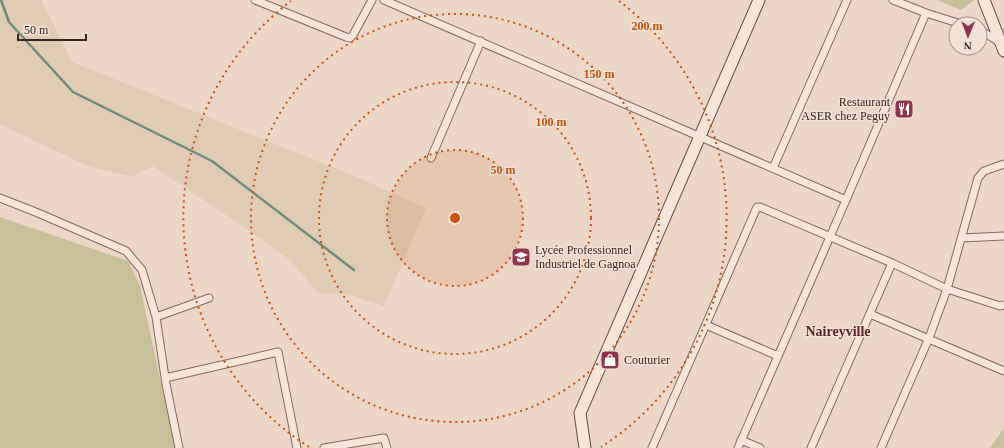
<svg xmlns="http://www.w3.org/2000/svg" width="1004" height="448" font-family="'Times New Roman',serif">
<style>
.farmland{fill:#e0ccb5}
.green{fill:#c8c09b}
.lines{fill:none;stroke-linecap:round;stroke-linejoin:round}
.stream{stroke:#6f8c7d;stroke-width:2.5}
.street-casing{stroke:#85675e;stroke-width:9}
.secondary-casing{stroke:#674941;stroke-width:13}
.street{stroke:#f6e5d9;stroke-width:7}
.secondary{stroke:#f6e5d9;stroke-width:11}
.ring{fill:none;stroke:#cd510f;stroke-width:2;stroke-dasharray:2 4}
.labels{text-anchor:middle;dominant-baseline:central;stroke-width:3;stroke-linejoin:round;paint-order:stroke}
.poi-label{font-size:12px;fill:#362520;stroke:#f3e2d6;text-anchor:start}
.quarter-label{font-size:14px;font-weight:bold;fill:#5f2328;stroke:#f3e2d6}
.centre{fill:#cd510f;stroke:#f3e2d6;stroke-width:2}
.ring-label{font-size:12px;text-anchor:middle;font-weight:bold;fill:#cd510f;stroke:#f3e2d6;stroke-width:3;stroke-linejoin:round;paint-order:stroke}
</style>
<rect width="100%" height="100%" fill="#ebd6c7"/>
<path class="farmland" d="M0,0H41L72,62L350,174L426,208L384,306L351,295L318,293L290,260L240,224L153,166L132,177L87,166L0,124Z"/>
<path class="green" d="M937,0H974L961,10Z
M0,217L128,261L140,286L175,448H0Z
M1004,428V448H990Z"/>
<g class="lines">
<path class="stream" d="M1,0L9,22L73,92L212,161L354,270"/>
<g class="street-casing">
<path id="street" d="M255,0L346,37L350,38L353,35L372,0
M384,0L846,200
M893,0L926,13L961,24
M980,30L1001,43
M431,158L481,41
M773,168L847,0
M0,198L38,213L126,251L142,270L156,317L166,384L179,448
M961,238L1004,236
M870,314L1004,371
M156,317L209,298
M706,325L778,356
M165,378L278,352L297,448
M741,440L760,448
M324,448L384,438L387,448
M652,448L757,207H760L892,263L947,289L1000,306L1004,305
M738,448L846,200L926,13
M811,448L892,263
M881,448L929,338L947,289L978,178L984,171L1004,164"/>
</g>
<g class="secondary-casing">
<path id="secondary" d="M984,0L1004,51
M585,448L580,413L759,0"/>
</g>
<use href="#street" class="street"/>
<use href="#secondary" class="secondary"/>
</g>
<circle cx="455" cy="218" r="68" fill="#cd510f" fill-opacity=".12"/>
<g class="ring">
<circle cx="455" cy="218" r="68"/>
<circle cx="455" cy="218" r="136"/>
<circle cx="455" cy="218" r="204"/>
<path d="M309 447A272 272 0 0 1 291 1M619 1A272 272 0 0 1 601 447"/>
</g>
<defs>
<g id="restaurant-square" transform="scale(1)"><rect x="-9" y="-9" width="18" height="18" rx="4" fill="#8f334e" stroke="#f3e2d6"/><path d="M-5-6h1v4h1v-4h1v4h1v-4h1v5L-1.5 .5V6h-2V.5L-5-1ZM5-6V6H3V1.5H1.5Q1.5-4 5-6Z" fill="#fff"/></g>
<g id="school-square" transform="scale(1)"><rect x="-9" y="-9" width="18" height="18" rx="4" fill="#8f334e" stroke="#f3e2d6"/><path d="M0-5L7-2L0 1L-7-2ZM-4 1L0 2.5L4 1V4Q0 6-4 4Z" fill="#fff"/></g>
<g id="shop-square" transform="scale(1)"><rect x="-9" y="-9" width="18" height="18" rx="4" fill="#8f334e" stroke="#f3e2d6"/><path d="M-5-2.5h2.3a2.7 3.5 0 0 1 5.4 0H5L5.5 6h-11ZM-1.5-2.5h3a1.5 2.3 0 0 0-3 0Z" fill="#fff"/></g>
</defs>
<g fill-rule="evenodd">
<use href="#restaurant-square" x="904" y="109"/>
<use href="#school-square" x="521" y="257"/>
<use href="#shop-square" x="610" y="360"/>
</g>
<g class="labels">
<g class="poi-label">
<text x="890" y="102" text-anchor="end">Restaurant<tspan x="890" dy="14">ASER chez Peguy</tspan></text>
<text x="535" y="250">Lycée Professionnel<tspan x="535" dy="14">Industriel de Gagnoa</tspan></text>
<text x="624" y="360">Couturier</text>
</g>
<g class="quarter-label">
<text x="838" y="331">Naireyville</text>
</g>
</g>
<circle cx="455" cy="218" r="6" class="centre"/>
<g class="ring-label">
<text x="647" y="30">200 m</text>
<text x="599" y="78">150 m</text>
<text x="551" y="126">100 m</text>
<text x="503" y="174">50 m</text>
</g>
<g transform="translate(968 36) rotate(181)"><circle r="19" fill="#f3e2d6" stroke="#a7968d"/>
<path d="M0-3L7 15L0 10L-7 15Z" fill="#8f334e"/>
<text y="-6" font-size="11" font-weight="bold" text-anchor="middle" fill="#362520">N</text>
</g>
<path d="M18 34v6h68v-6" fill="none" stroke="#362520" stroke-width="2"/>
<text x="24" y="34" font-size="12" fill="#362520" stroke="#f3e2d6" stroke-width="3" paint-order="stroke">50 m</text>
</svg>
